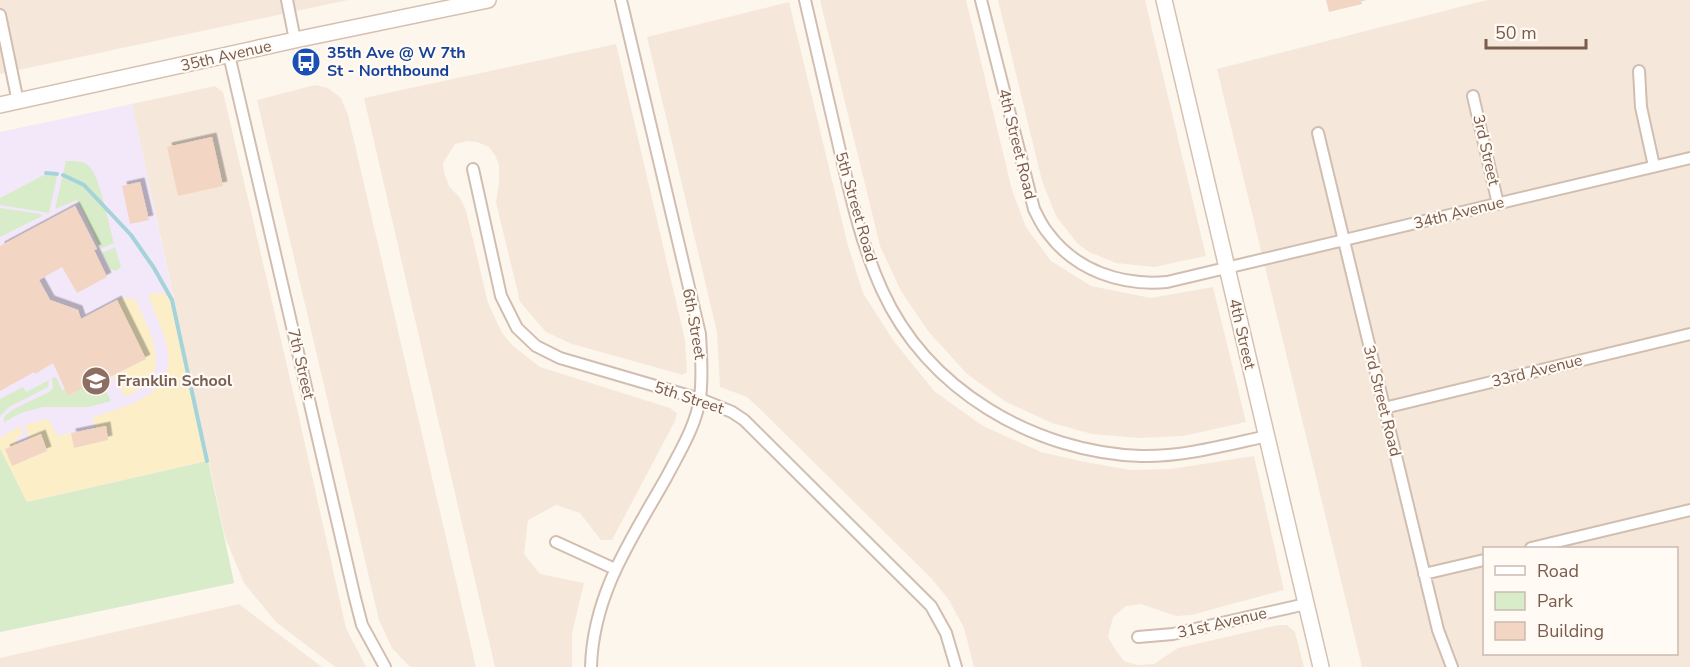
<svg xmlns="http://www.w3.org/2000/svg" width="1690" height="667" font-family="'Nunito Sans',sans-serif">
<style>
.residential{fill:#f5e8da;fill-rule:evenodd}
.education{fill:#f3e8fa}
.green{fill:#d8ecc9}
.sand{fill:#fcefc7}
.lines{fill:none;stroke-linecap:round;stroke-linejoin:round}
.stream{stroke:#a5d3da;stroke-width:4}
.building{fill:#f3d5c3;filter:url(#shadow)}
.street-casing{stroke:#d1beb0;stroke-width:14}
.secondary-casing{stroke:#d6c0b0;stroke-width:18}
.street{stroke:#fff;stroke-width:10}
.secondary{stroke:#fff;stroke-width:15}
.labels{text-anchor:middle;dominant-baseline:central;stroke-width:4.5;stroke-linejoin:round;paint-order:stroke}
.transit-label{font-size:16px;font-weight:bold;fill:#164399;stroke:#fffaf3;text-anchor:start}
.street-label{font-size:16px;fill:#7a5c4d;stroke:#fffaf3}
.education-label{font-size:16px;font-weight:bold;fill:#785e54;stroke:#fffaf3;text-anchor:start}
</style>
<defs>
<filter id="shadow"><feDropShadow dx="4.5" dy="-4.5" stdDeviation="0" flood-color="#0004"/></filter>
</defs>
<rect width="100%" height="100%" fill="#fdf6ec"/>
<path class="residential" d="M0,0H348L0,74Z
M820,0H966L1012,190L1026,227L1051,261L1091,286L1151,298L1213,287L1246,422L1183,436L1139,438L1092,434L1052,423L1006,402L967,374L928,331L901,291L880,246Z
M998,0H1145L1206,256L1154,267L1116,263L1089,252L1077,243L1056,216L1042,181Z
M1487,0H1690V667H1362L1217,69ZM1484,548H1676V654H1484Z
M789,2L847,242L863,293L893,340L934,391L983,426L1041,452L1080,461L1130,470L1171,469L1254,456L1284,590L1191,615L1176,616L1141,604L1126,606L1113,617L1108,637L1115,649L1124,661L1137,665L1154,664L1178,648L1279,625H1287L1295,632L1304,667H974L964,628L949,600L932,579L759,408L747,397L720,387L717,332L647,37Z
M616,44L685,340L687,372L682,375L676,373L572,344L546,332L520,302L496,202L499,182V165L495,155L489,147L477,142L467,141L455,144L443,163L444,172L449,186L460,198L466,210L488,303L502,333L513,346L540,367L670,408L677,413L675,421L612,540H601L580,513L556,505L528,520L524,554L540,574L584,583L572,633V667H495L364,98Z
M315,85L328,88L341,98L348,115L476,667H410L392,648L379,620L257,100Z
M215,86L223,92L296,404L346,628L366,667H335L276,622L244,583L225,537L132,104Z
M239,604L322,667H0V658Z"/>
<path class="education" d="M132,104L234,583L0,632V132Z"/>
<path class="green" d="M66,161C74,161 82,160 89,166C100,176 109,227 114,243L100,249L77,200L55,209Z
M44,175L57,176L49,213L0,205V198Z
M0,208L41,214L42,216L0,237Z
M115,247L121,267L116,271L110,269L102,253Z
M56,377L62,390L65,389L69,396L100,379L111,401L88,407H43L21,413L4,422V417L12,410L49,392L53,388L52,378Z
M49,380L48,387L9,407L0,416V399L23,387L26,392Z
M0,448L27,502L208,461L234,583L0,632Z"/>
<path class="sand" d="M165,293L172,303L206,461L27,502L0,448V438L20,426L23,435L15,439L17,444L5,449L12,466L47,451L41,435L30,439L24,425L48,419L58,436L71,433L74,448L108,440L106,426L95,428L93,417C128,406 178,394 167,347C163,329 154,311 148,294Z
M121,298L135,299C147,325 172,368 141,388C135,392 131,395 124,396L113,376L146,359L117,300Z"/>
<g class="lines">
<path class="stream" d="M46,173L57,174
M63,175L84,185L131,235L154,268L172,300L207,461"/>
</g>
<path class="building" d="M1326,0H1361L1362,4L1329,12Z
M212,137L223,186L178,196L167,147Z
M140,182L149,220L130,224L122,186Z
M75,206L97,249L94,250L107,277L77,293L62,267L39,280L50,300L78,310L81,319L117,300L146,359L108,378L107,376L68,396L53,363L35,374L34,372L0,391V246Z
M106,426L108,440L74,448L71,433Z
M41,434L47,451L12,466L5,449Z"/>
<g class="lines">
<g class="street-casing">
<path id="street" d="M287,0L295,40
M805,0C817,50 828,101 840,151C851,198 862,246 882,290C927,390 1034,452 1141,456C1183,457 1226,445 1267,436
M981,0L1034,209C1038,217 1042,226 1048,233C1076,271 1122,286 1167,282L1690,158
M0,15L18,102
M229,55L355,598L362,625L385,667
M1639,71L1641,107L1654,166
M1473,96L1498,204
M1318,133L1438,630L1452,667
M473,169L501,296L517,328L536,346L560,358L700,399L732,412L744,420L931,606L946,633L956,667
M1384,408L1690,334
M556,542L615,569
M1531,548L1690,510
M1424,574L1484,560
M1138,637L1173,634L1306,604
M591,667C593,594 631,540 666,478C679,453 696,426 700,398C703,377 701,355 700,334L621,0"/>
</g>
<g class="secondary-casing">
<path id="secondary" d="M1164,0L1321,667
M0,105L295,40L488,0"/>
</g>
<use href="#street" class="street"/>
<use href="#secondary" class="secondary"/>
</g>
<defs>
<g id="bus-disc" transform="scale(1.5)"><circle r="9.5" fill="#1a4fb4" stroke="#fffaf3"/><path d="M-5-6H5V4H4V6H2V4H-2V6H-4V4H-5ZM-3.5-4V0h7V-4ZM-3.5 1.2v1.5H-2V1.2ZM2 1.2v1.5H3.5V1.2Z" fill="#fff"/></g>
<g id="school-disc" transform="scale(1.5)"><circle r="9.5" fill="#8d6e63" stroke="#fffaf3"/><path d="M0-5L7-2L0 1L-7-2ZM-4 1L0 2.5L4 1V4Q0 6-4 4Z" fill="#fff"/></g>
</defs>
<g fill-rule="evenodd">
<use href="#bus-disc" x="306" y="62"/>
<use href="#school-disc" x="96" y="381"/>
</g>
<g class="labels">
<g class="transit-label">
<text x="327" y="53">35th Ave @ W 7th<tspan x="327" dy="18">St - Northbound</tspan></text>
</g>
<g class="street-label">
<text transform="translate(226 56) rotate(-13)">35th Avenue</text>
<text transform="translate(1017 144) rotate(76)">4th Street Road</text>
<text transform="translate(1486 150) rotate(77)">3rd Street</text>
<text transform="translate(856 207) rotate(74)">5th Street Road</text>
<text transform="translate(1459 213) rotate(-14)">34th Avenue</text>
<text transform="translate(694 324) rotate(80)">6th Street</text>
<text transform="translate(1242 334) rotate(77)">4th Street</text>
<text transform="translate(301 364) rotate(77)">7th Street</text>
<text transform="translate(1537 371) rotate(-14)">33rd Avenue</text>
<text transform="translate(689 398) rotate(18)">5th Street</text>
<text transform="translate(1382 401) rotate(76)">3rd Street Road</text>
<text transform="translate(1222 623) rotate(-13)">31st Avenue</text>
</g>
<g class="education-label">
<text x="117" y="381">Franklin School</text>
</g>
</g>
<rect x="1483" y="547" width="195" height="108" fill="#fffaf3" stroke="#cabbb1" stroke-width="1.5"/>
<rect x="1495" y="566" width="30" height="9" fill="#ffffff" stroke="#cabbb1" stroke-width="1.5"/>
<text x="1537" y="577" font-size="18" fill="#7a5c4d">Road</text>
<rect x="1495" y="592" width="30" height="18" fill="#d8ecc9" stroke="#cabbb1" stroke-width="1.5"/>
<text x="1537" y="607" font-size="18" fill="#7a5c4d">Park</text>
<rect x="1495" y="622" width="30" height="18" fill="#f3d5c3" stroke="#cabbb1" stroke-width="1.5"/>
<text x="1537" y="637" font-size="18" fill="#7a5c4d">Building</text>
<path d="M1486 39v9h100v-9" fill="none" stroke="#7a5c4d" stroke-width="3"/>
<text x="1495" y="39" font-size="18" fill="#7a5c4d" stroke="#fffaf3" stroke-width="4.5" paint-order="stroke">50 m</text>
</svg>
